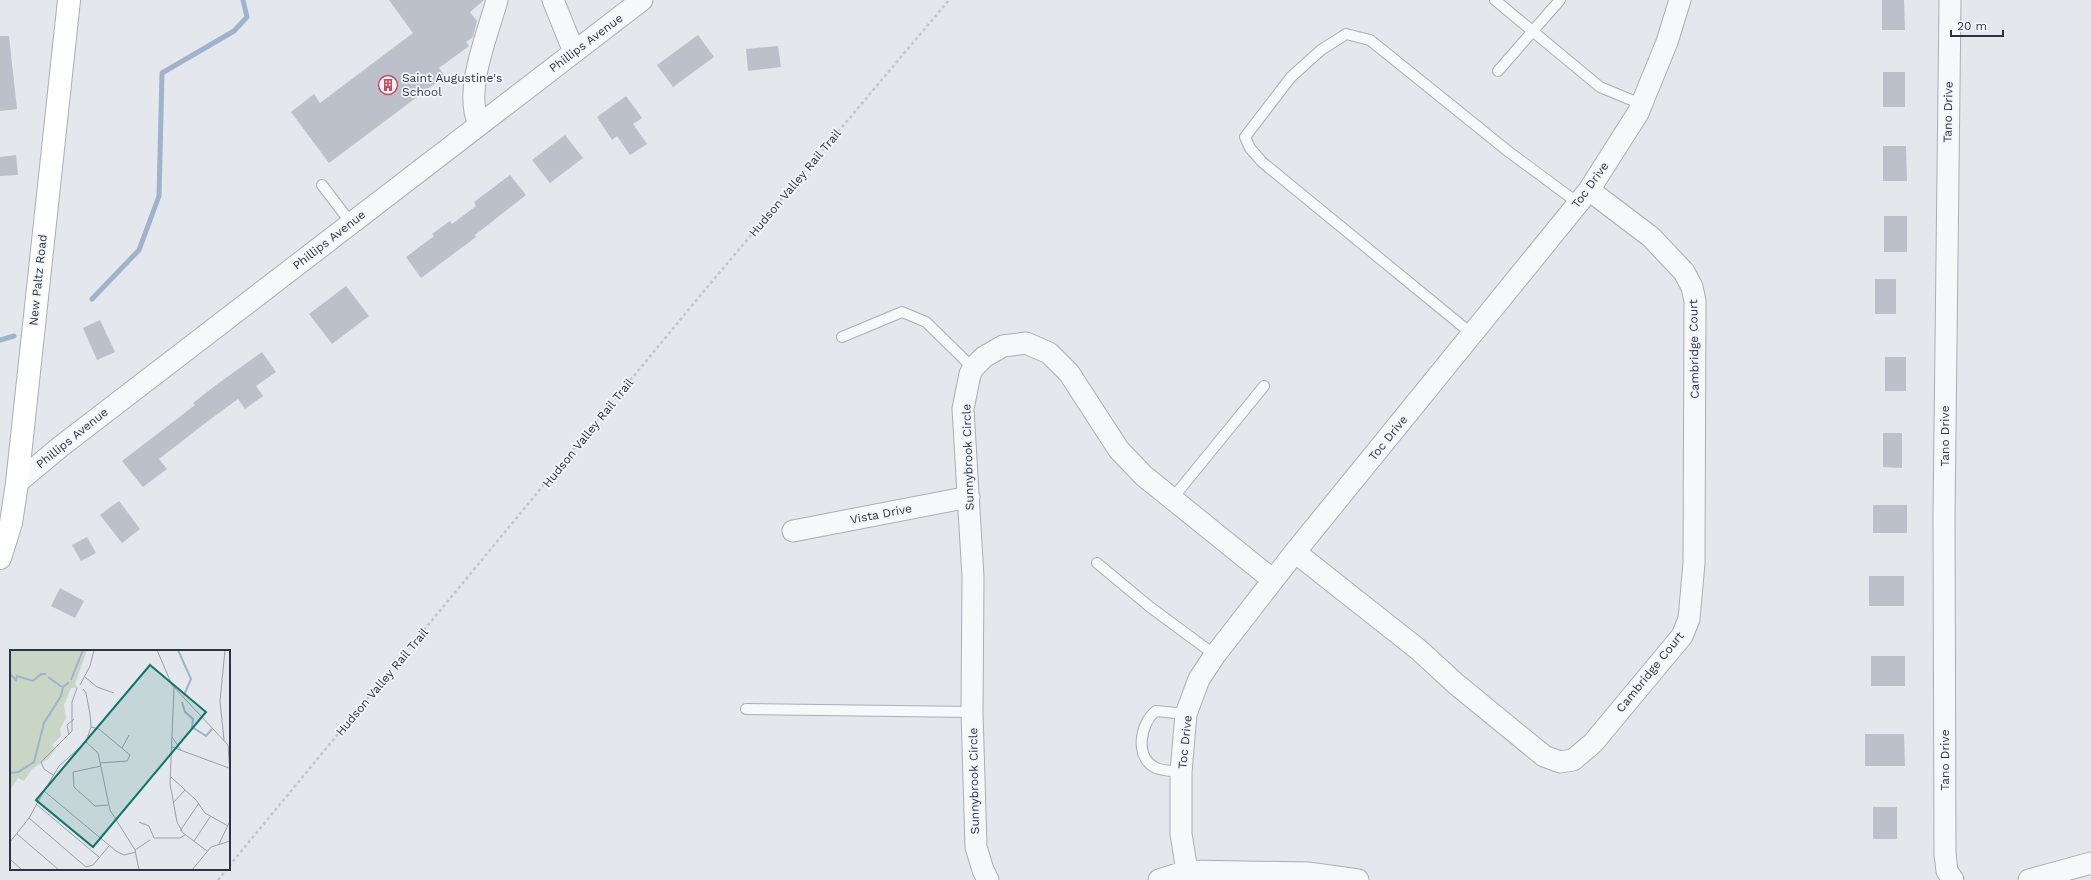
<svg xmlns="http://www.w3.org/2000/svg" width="2091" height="880" font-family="'Work Sans',sans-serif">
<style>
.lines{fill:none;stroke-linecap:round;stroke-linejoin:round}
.stream{stroke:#9fb4cc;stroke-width:5}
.building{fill:#bbc0ca}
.lane-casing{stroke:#a9aeb7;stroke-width:12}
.street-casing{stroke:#a9aeb7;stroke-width:23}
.secondary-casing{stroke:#a9aeb7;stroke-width:24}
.path{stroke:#c2c5cb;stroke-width:2.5;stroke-dasharray:3 3;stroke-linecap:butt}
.lane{stroke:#f7f8fa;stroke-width:10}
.street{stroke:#f7f8fa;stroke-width:21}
.secondary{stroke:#fff;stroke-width:22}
.labels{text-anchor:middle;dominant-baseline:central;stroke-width:3.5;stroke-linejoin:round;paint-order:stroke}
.street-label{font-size:12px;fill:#2b3445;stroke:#f4f6f9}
.poi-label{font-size:12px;fill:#2b3445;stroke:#f4f6f9;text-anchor:start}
.inset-river{fill:none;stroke:#9fb4cc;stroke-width:2}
.inset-road{fill:none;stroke:#9a9fa9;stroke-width:1}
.view{fill:#0f766e;fill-opacity:0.15;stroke:#0f766e;stroke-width:2}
.inset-edge{fill:none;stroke:#2b3445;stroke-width:2}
</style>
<rect width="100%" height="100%" fill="#e4e7ec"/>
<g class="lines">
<path class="stream" d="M92,299L139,250L159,196L162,73L234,31L247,17L243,0
M0,340L14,336"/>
</g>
<path class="building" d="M389,0H484L470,12L477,21L473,37L466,42L469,46L439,68L445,76L329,163L291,112L314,94L320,103L413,33Z
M1882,0H1904L1905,30H1882Z
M698,35L714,57L673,87L657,65Z
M0,36H9L17,109L0,111Z
M778,46L781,67L748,71L746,49Z
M1883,72H1905V107H1883Z
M626,96L642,118L633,124L647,144L630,155L617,136L612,140L597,117Z
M565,135L583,158L550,183L532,160Z
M1883,146H1906L1907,181H1883Z
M16,155L18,175L0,176V157Z
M510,175L526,195L475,235L476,237L421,278L406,257L434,236L432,234L450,221L452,224L476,206L474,202Z
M1884,216H1907V252H1884Z
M1875,279H1896V314H1875Z
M346,286L369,316L332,344L309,314Z
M100,320L115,352L97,360L83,328Z
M262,352L276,372L256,386L263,396L245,409L238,399L208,421L159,459L167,469L143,487L122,461L195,405L193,403L216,385Z
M1885,357H1906V391H1885Z
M1883,433H1902V468L1883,467Z
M119,501L140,529L122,543L100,515Z
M1873,505H1907V533H1873Z
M87,537L96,553L81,561L72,545Z
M1869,576H1904V606H1869Z
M60,588L84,601L75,618L51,606Z
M1871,656H1905V686H1871Z
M1865,734H1904L1905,766H1865Z
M1873,807H1897V839H1873Z"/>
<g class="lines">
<g class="lane-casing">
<path id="lane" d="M1495,0L1600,87L1641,104
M1498,71L1560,0
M322,185L351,223
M1472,334L1262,162L1250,148L1245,137L1291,77L1321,50L1346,34L1370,40L1509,152L1578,203
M842,337L902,312L926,322L973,368
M1172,499L1264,386
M1097,563L1150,607L1215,655
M746,709L972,712
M1181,772C1174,771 1164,771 1156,768C1134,758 1140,723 1156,711L1186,714"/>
</g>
<g class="street-casing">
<path id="street" d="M553,0L574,52
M1950,0L1944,517L1945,854L1947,871L1953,880
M479,124C463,91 488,34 497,0
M17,483L60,447L642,0
M793,531L969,497
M1295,552L1419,650L1456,684L1544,756L1560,762L1573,760L1593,743L1682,636L1689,619L1694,563L1695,301L1692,287L1684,272L1651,237L1589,190
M1187,871L1308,873L1358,880
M988,880L983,870L976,847L972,712L973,577L963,409L970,374L973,368L984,357L1003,346L1026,343L1049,353L1069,373L1119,450L1144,476L1273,580
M1159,880L1187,871L1181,834V772L1186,714L1199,679L1215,655L1295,552L1589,190L1638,113L1667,42L1680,0
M2029,880L2091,863"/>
</g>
<g class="secondary-casing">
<path id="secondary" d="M0,558L11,523L17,483L69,0"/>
</g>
<path class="path" d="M229,866L704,291L949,0
M218,880L227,869"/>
<use href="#lane" class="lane"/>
<use href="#street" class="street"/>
<use href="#secondary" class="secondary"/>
</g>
<defs>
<g id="building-ring" transform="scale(1)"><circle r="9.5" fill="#f4f6f9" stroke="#d1495b" stroke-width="1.5"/><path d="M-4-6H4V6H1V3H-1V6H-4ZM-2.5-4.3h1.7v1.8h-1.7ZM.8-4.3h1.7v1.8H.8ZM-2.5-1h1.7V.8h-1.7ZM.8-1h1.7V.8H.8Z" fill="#d1495b"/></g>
</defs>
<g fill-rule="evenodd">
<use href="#building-ring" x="388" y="85"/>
</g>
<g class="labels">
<g class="street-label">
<text transform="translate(586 43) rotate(-37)">Phillips Avenue</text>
<text transform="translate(1948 112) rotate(-89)">Tano Drive</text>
<text transform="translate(795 183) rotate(-50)">Hudson Valley Rail Trail</text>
<text transform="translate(1590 185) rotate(-54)">Toc Drive</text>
<text transform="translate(329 240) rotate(-38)">Phillips Avenue</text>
<text transform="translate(38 280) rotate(-84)">New Paltz Road</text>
<text transform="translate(1694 349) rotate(-91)">Cambridge Court</text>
<text transform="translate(588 433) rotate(-51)">Hudson Valley Rail Trail</text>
<text transform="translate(1945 436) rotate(-90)">Tano Drive</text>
<text transform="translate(72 438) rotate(-39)">Phillips Avenue</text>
<text transform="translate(1388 438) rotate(-51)">Toc Drive</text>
<text transform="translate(968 457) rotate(-92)">Sunnybrook Circle</text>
<text transform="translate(881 514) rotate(-11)">Vista Drive</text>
<text transform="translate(1650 672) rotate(-51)">Cambridge Court</text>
<text transform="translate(382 682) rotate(-50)">Hudson Valley Rail Trail</text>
<text transform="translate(1185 742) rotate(-84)">Toc Drive</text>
<text transform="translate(1945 760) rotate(-90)">Tano Drive</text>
<text transform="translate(974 781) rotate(-91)">Sunnybrook Circle</text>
</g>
<g class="poi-label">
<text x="402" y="78">Saint Augustine's<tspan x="402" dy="14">School</tspan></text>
</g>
</g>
<g transform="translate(10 650)">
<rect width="220" height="220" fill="#e4e7ec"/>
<path d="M0,0H77L65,34L68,38H61L54,55L56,68L50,79L51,86L42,95L46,99L38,109L22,119L14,131L8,128L0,140Z" fill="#c9d6c5"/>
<path class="inset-river" d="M168,0L181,29L174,45M0,24L6,30L7,26L23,31L31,24H36M38,27L52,37M61,30L73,0M172,52L175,62L183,69L182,77L196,86L202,79M0,123L8,122L24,112L34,73L51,46L53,37L59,32"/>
<path class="inset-road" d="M147,0L162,35L218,95L220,123M75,27L87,37L104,43M70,35L80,16L84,0M164,37L160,134L167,172L173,183L197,201M73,39L76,43L80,64L81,77L76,92L88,103L100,160L125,200L129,220M81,77L89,79L120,105L117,111L90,113M59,85L57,75L64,69M162,87L171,100M214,90L210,51L215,0M162,97L219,118M112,98L119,85M91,116L63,122L64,137L85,156L98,155M43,125L34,119L31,112L62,81V52L67,38M161,127L186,150L195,163L218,176M34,141L49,116L76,92M163,153L175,140M26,154L89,207M19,168L76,217L83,215L99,196M129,172L139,176L144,188H170L175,185M170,181L189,153M7,184L49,220M184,191L200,167M0,192L19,168L34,141L106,201L114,205L126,202M209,194L220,171M125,200L140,190M0,209L12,220M182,220L201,197L220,191"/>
<path class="view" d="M140,15L196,62L83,197L26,150Z"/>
<rect width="220" height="220" class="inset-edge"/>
</g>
<path d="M1951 30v6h52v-6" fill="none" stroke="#2b3445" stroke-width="2"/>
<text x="1957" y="30" font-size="12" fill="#2b3445" stroke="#f4f6f9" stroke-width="3" paint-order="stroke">20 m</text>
</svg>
